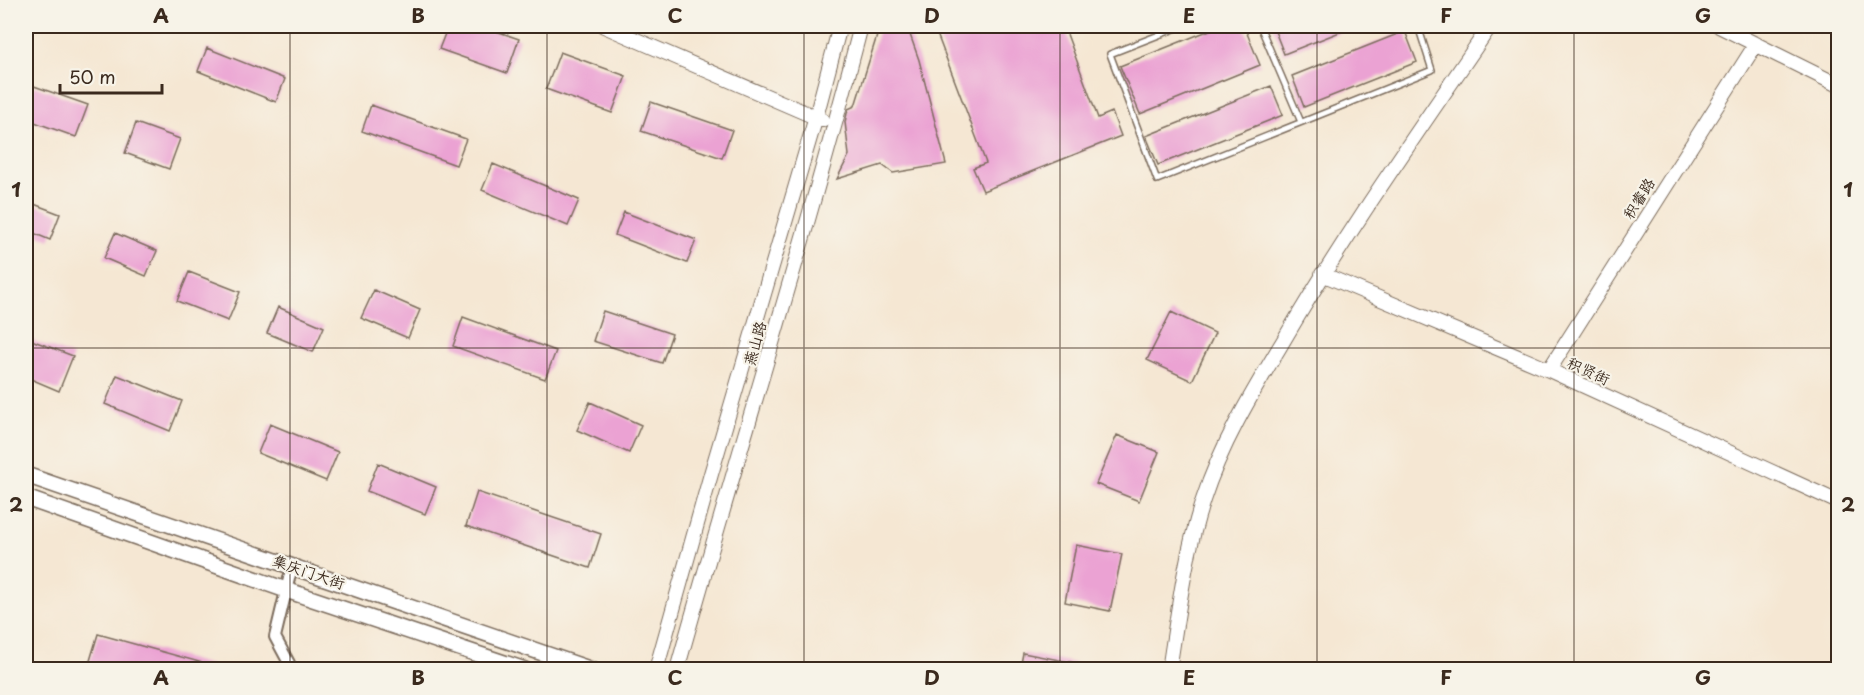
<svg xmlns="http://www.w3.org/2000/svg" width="1864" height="695" font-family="'Playpen Sans','LXGW WenKai TC',sans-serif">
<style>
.building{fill:#eba2d3}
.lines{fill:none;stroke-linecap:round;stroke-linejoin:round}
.service-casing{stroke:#7c6c5d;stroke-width:8}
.minor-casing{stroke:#7c6c5d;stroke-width:14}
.tertiary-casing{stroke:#7c6c5d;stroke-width:16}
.secondary-casing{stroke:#7c6c5d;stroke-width:18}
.service{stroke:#fff;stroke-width:5}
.minor{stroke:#fff;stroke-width:10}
.tertiary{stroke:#fff;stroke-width:14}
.secondary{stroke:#fff;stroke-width:15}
.grid{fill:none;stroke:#3b2a1e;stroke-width:1.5;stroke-opacity:0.55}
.labels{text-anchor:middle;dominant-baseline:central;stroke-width:4.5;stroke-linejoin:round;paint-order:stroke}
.street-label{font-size:15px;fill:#3b2a1e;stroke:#f7f3e8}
.neatline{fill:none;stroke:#3b2a1e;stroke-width:2}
.grid-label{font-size:20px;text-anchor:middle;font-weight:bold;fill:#3b2a1e}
</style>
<rect width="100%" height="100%" fill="#f7f3e8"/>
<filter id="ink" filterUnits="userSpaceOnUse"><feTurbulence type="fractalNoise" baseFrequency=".0167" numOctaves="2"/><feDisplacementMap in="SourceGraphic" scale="12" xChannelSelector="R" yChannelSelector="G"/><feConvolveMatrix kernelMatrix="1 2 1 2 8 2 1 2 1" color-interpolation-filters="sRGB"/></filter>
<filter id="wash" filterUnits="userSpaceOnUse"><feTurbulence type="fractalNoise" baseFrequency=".008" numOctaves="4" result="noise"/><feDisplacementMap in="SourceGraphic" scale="24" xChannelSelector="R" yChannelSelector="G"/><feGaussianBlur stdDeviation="1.35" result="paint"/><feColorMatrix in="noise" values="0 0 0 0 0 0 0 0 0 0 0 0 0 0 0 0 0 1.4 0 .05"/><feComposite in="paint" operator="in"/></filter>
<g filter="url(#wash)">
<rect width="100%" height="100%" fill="#f5e7d3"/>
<g id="blocks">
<path class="building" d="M448,26H481L519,39L507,73L439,49Z
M880,26H907L919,60L946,164L893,173L882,165L837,179L849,155L845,122L848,109L855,106Z
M934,26H1064L1098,118L1112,112L1121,136L983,191L973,168L986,163Z
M1220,26H1244L1260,65L1140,114L1120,66Z
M1273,26H1355L1284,54Z
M1405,31L1417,62L1304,107L1292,76Z
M207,48L285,79L276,102L198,71Z
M560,52L626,76L612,113L546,89Z
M34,86L88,105L76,137L26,119V109Z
M1271,86L1283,115L1158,165L1146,136Z
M651,102L732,130L722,158L641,131Z
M371,105L466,139L456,165L362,131Z
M136,123L180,139L169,169L125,153Z
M493,164L579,200L568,226L482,190Z
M26,201L60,214L50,240L26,230Z
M624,212L696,240L687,263L615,235Z
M115,233L157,251L146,276L104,258Z
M189,272L240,292L228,321L177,301Z
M374,290L420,310L408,338L361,318Z
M278,307L324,327L313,352L267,333Z
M603,311L672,334L662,363L593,341Z
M1171,312L1215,333L1192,381L1147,360Z
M463,317L556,351L545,379L453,346Z
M26,338L73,356L59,391L26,377Z
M117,375L182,401L170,431L105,404Z
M590,402L641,425L629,453L577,430Z
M270,424L338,452L326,481L258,453Z
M1117,435L1159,452L1139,501L1096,484Z
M378,463L436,487L425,514L367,491Z
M477,492L601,534L590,568L466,526Z
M1076,545L1122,554L1110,611L1065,602Z
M98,634L214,666V669H108L89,664Z
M1023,653L1080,664L1079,669H1020Z"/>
</g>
</g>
<g filter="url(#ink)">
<use href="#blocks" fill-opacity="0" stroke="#7c6c5d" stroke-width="1.5"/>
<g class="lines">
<g class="service-casing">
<path id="service" d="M1182,26L1110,54L1157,180L1432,70L1418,26
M1260,26L1301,122"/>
</g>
<g class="minor-casing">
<path id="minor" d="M288,670L289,663L275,637L292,566"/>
</g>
<g class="tertiary-casing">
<path id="tertiary" d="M604,26L822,120
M1719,26L1838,85
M1322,274L1549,370L1838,502
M1549,370L1756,44
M656,670L711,474L816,117L840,26
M677,670C737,455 805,242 861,26
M1169,670C1178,613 1185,555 1203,500C1222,442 1254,390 1285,338C1348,230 1420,129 1490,26"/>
</g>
<g class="secondary-casing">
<path id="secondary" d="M26,475L592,670
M26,498L286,590L525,670"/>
</g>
<use href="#service" class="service"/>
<use href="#minor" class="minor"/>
<use href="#tertiary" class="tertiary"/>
<use href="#secondary" class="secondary"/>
</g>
</g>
<path class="grid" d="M290,26V670M547,26V670M804,26V670M1060,26V670M1317,26V670M1574,26V670M26,348H1838"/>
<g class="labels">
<g class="street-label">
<text transform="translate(1638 198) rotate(-58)">积睿路</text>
<text transform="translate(754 343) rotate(-74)">燕山路</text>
<text transform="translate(1589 370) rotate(25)">积贤街</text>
<text transform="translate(309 571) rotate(19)">集庆门大街</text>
</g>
</g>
<rect width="1864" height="695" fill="none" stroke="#f7f3e8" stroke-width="66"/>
<path d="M60 84v9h102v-9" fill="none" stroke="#3b2a1e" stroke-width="3"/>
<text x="69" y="84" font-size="18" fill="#3b2a1e" stroke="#f7f3e8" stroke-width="4.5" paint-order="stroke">50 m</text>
<rect x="33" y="33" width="1798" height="629" class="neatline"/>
<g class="grid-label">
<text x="161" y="23">A</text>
<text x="418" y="23">B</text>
<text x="675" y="23">C</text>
<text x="932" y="23">D</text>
<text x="1189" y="23">E</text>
<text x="1446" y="23">F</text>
<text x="1703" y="23">G</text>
<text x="16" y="197">1</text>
<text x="1848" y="197">1</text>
<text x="16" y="512">2</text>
<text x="1848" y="512">2</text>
<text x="161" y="685">A</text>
<text x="418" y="685">B</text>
<text x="675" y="685">C</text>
<text x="932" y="685">D</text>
<text x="1189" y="685">E</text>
<text x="1446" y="685">F</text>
<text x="1703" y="685">G</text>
</g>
</svg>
